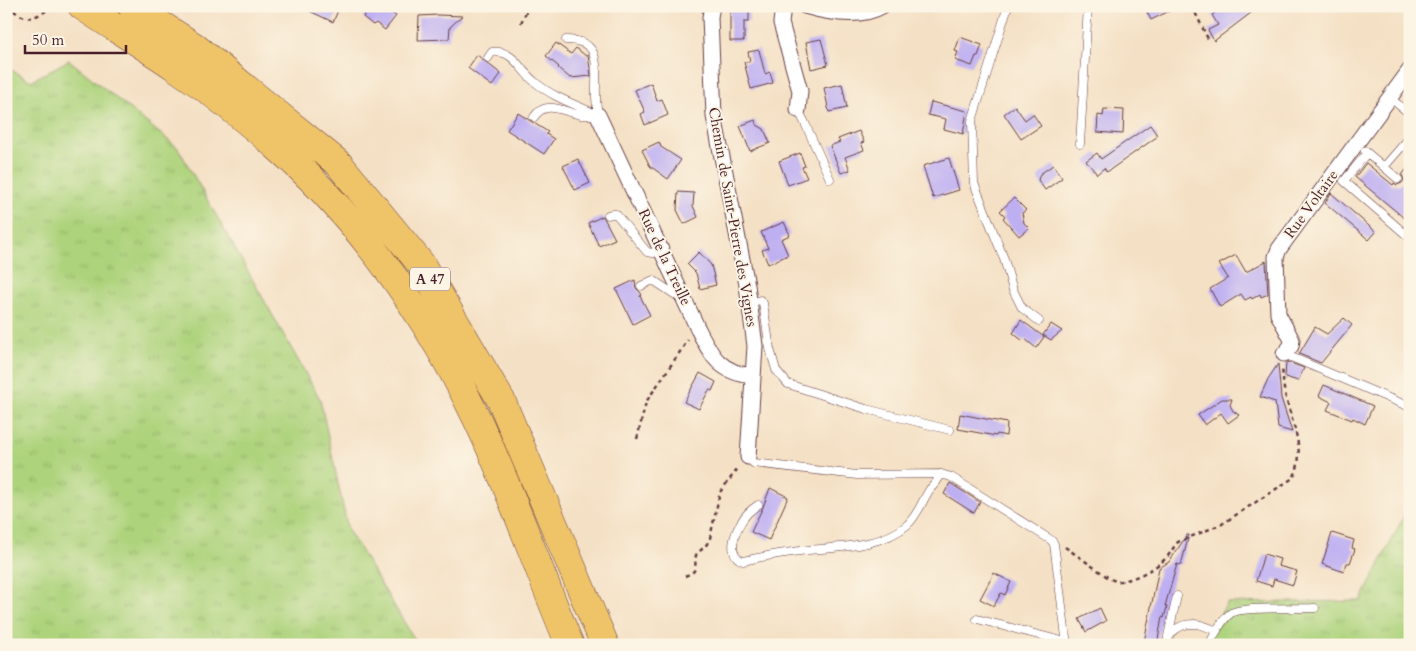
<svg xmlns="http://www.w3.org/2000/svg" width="1416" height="651" font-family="Cardo,serif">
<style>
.grass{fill:url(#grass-tufts);stroke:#7c7954}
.building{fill:#beaff2}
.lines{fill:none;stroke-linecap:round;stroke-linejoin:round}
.service-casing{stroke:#643c42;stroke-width:9}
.minor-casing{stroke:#643c42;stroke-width:17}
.motorway-casing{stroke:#643c42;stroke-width:29}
.path{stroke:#643c42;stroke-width:2.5;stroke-dasharray:4 4;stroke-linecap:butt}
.service{stroke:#fff;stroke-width:8}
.minor{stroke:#fff;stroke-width:15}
.motorway{stroke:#efc469;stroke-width:28}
.labels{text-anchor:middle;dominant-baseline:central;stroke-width:4;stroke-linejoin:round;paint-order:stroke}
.shield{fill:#fcf5e5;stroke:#7f5f63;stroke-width:1}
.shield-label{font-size:14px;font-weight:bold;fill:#4a1f2b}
.street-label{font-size:15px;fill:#4a1f2b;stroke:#fcf5e5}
</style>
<defs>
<pattern id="grass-tufts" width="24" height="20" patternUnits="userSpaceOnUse" patternTransform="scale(1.25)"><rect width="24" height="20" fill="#add37c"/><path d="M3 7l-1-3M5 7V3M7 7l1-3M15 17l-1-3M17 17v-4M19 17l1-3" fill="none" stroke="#96b56b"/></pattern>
</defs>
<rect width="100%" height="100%" fill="#fcf5e5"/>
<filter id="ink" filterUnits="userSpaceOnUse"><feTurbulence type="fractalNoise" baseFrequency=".02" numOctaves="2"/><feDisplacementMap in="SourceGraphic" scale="10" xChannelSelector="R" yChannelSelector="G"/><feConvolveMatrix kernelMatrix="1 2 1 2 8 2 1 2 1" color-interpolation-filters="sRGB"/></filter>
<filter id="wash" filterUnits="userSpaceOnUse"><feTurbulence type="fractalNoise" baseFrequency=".0096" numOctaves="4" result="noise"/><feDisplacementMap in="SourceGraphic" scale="20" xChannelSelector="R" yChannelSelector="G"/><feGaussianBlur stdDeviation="1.12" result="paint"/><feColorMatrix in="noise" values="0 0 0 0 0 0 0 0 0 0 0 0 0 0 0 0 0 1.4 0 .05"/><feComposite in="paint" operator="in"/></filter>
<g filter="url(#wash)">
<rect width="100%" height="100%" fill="#f4e0c4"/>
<path class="grass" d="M69,60L178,148L320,399L348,530L418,645H6V67L31,81Z
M1410,504V645H1202L1227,603L1361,601Z"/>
<g id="blocks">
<path class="building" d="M299,6H340L333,22Z
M370,6H375L383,11L385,8L396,16L385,30L376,23L373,25L363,17Z
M1144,6H1179L1151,20Z
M1224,6H1260L1214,41L1208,30L1218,25L1212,15Z
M730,7H749V22H744V41H730Z
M438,15L462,16L450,27L449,39L418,40L419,16Z
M960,37L982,45L978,56H976L972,66L955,60L958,52L955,51Z
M821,39L828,65L811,69L806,42Z
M556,43L571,54L576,48L586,56L588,55L591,76L570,78L558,68L559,67L546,56Z
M759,50L765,74L770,72L773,83L751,89L744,62L750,61L748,52Z
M477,55L501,74L492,86L468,68Z
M651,83L657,101L662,99L668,115L645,125L641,114L645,112L635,90Z
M842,84L847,108L829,112L824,88Z
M931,102L967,111L963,134L944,129L946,119L928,115Z
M1015,106L1025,120L1033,114L1041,126L1021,139L1004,114Z
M1104,109L1124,110L1123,134L1097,132L1098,115L1103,116Z
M518,113L548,132L546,134L554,139L544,154L507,130Z
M755,120L757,125L764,129L770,143L750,151L740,126Z
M1150,125L1158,136L1107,172L1104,168L1097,174L1086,161L1097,153L1101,159Z
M859,131L864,142L861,143L864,150L845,157L850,170L841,173L830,146L840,142L838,139Z
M659,142L661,147L681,160L668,179L650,166L642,150Z
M800,153L805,166L802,167L807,178L788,185L779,161Z
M949,158L959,190L933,198L923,166Z
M578,159L590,183L575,190L563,166Z
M1366,163L1393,185L1394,183L1397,185L1402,183L1404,180L1402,175L1410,165V223L1355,177Z
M1053,165L1062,178L1045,190L1038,180L1040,174Z
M678,192L694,193L693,206L698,217L684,224L677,210Z
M1331,193L1376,232L1369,240L1325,203Z
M1014,198L1026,210L1022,213L1024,223L1029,228L1019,236L1003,218L1005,216L1000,211Z
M603,216L615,239L599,246L588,223Z
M784,222L790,235L781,239L788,255L768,264L762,250L768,248L761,232Z
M699,252L711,265L716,285L700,289L696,273L687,264Z
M1236,255L1246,272L1266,261L1268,294L1261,297L1260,294L1252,299L1251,297L1245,300L1241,294L1220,307L1210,289L1228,278L1219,264Z
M635,280L636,288L640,292L642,295L640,296L650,315L633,324L616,289Z
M1344,318L1352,325L1321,363L1299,354L1315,327L1327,334Z
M1021,320L1044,337L1036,348L1025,339L1023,341L1013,333Z
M1051,324L1062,331L1051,340L1043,335Z
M1288,362L1304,368L1298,381L1285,377L1286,363Z
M1278,364L1281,398L1292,432L1278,428L1275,402L1260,397L1268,379Z
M700,373L716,382L712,391L709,390L699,409L684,402Z
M1324,385L1373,406L1365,424L1353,418L1352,420L1327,410L1331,402L1319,396Z
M1222,399H1232L1230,405L1233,411L1239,415L1228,423L1221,413L1205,425L1198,415Z
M960,414L1007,423L1006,436L997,434L996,436L958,429Z
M950,483L980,502L974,513L944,494Z
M770,488L788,497L769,540L751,532L763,507Z
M1332,533L1354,540L1352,548L1355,549L1350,563H1347L1344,572L1322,564Z
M1187,535H1189L1181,565L1177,564L1165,606L1167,607L1164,618L1162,617L1157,645L1144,642L1159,568L1169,562Z
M1264,554L1280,559L1278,566L1297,571L1293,585L1274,579L1272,586L1256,581Z
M994,573L1011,582L1005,595L1001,593L994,606L980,599Z
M1100,608L1106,621L1086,632L1079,619Z"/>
</g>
</g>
<g filter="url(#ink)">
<use href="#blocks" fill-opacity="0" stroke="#643c42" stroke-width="1"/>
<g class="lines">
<g class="service-casing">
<path id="service" d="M425,6V7
M1008,6L972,121L974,183L1004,259L1013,290L1022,308L1039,321
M566,40C604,40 595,69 596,95C596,102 597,108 598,115
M488,58L492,52C515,50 519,70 535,82C552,97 577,105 598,115
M1390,98L1410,114
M798,110L804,121L830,179
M534,117C546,99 564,112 581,115C585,115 589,115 593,115
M1080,144L1088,6
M1365,151L1384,167L1410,137
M1367,153L1344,181L1410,238
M1384,167L1398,179
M608,215L611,214H616L647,252L653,253L662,251
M641,286L653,280L680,298
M750,303L760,300L763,303L770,349L776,370L788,384L866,409L950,430
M1284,354L1410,407
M748,457L753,463L857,475L941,474L951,477L1051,540L1054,544L1067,645
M758,505C755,507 751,510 748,513C738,523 723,554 743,561C761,557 781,553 800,551C833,547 881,548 907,525C918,515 922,501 930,489C935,484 938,481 941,474
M977,619L1066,642
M1168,636L1177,596
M1166,645C1169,632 1179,624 1193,624C1200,623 1210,628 1217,631
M1209,645C1215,634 1221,620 1231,613C1243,606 1299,609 1315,608"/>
</g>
<g class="minor-casing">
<path id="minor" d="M712,6L710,17L714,116L747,285L755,346L748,457
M783,6L781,23L800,91L798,110
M805,6C829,13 860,19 882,6
M598,115L697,327C711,355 719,373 753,376
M1284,354L1291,346L1292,340L1278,314L1276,257L1279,249L1410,70"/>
</g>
<g class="motorway-casing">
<path id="motorway" d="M82,6C130,38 181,68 226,104C259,131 293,159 322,190C385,257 437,335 477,419C512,492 538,570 570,645
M132,6L195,47L339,164L421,264L501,400L605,645"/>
</g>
<path class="path" d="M7,6C24,18 27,22 46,11
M1192,6L1209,41
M521,23L529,6
M637,439L646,402L688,340
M1065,547L1109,578C1110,579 1116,581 1116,581C1130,583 1158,567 1166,558C1171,553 1173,547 1178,542L1222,524L1293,478C1307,454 1292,423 1286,398C1283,388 1283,377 1282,367
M685,576C699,571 694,568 696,555L707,544L710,538L720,492L739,467"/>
<use href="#service" class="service"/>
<use href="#minor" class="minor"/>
<use href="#motorway" class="motorway"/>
</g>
</g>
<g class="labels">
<rect class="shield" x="410" y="267.5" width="40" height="23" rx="4"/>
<g class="shield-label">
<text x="430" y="279">A 47</text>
</g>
<g class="street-label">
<text transform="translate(1311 204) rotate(-54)">Rue Voltaire</text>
<text transform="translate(733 217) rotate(80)">Chemin de Saint-Pierre des Vignes</text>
<text transform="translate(665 257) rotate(65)">Rue de la Treille</text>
</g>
</g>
<rect width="1416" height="651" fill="none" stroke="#fcf5e5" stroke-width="25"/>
<path d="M25 45v8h101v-8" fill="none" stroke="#4a1f2b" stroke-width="2.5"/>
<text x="32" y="45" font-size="15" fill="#4a1f2b" stroke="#fcf5e5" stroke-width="4" paint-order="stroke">50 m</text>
</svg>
